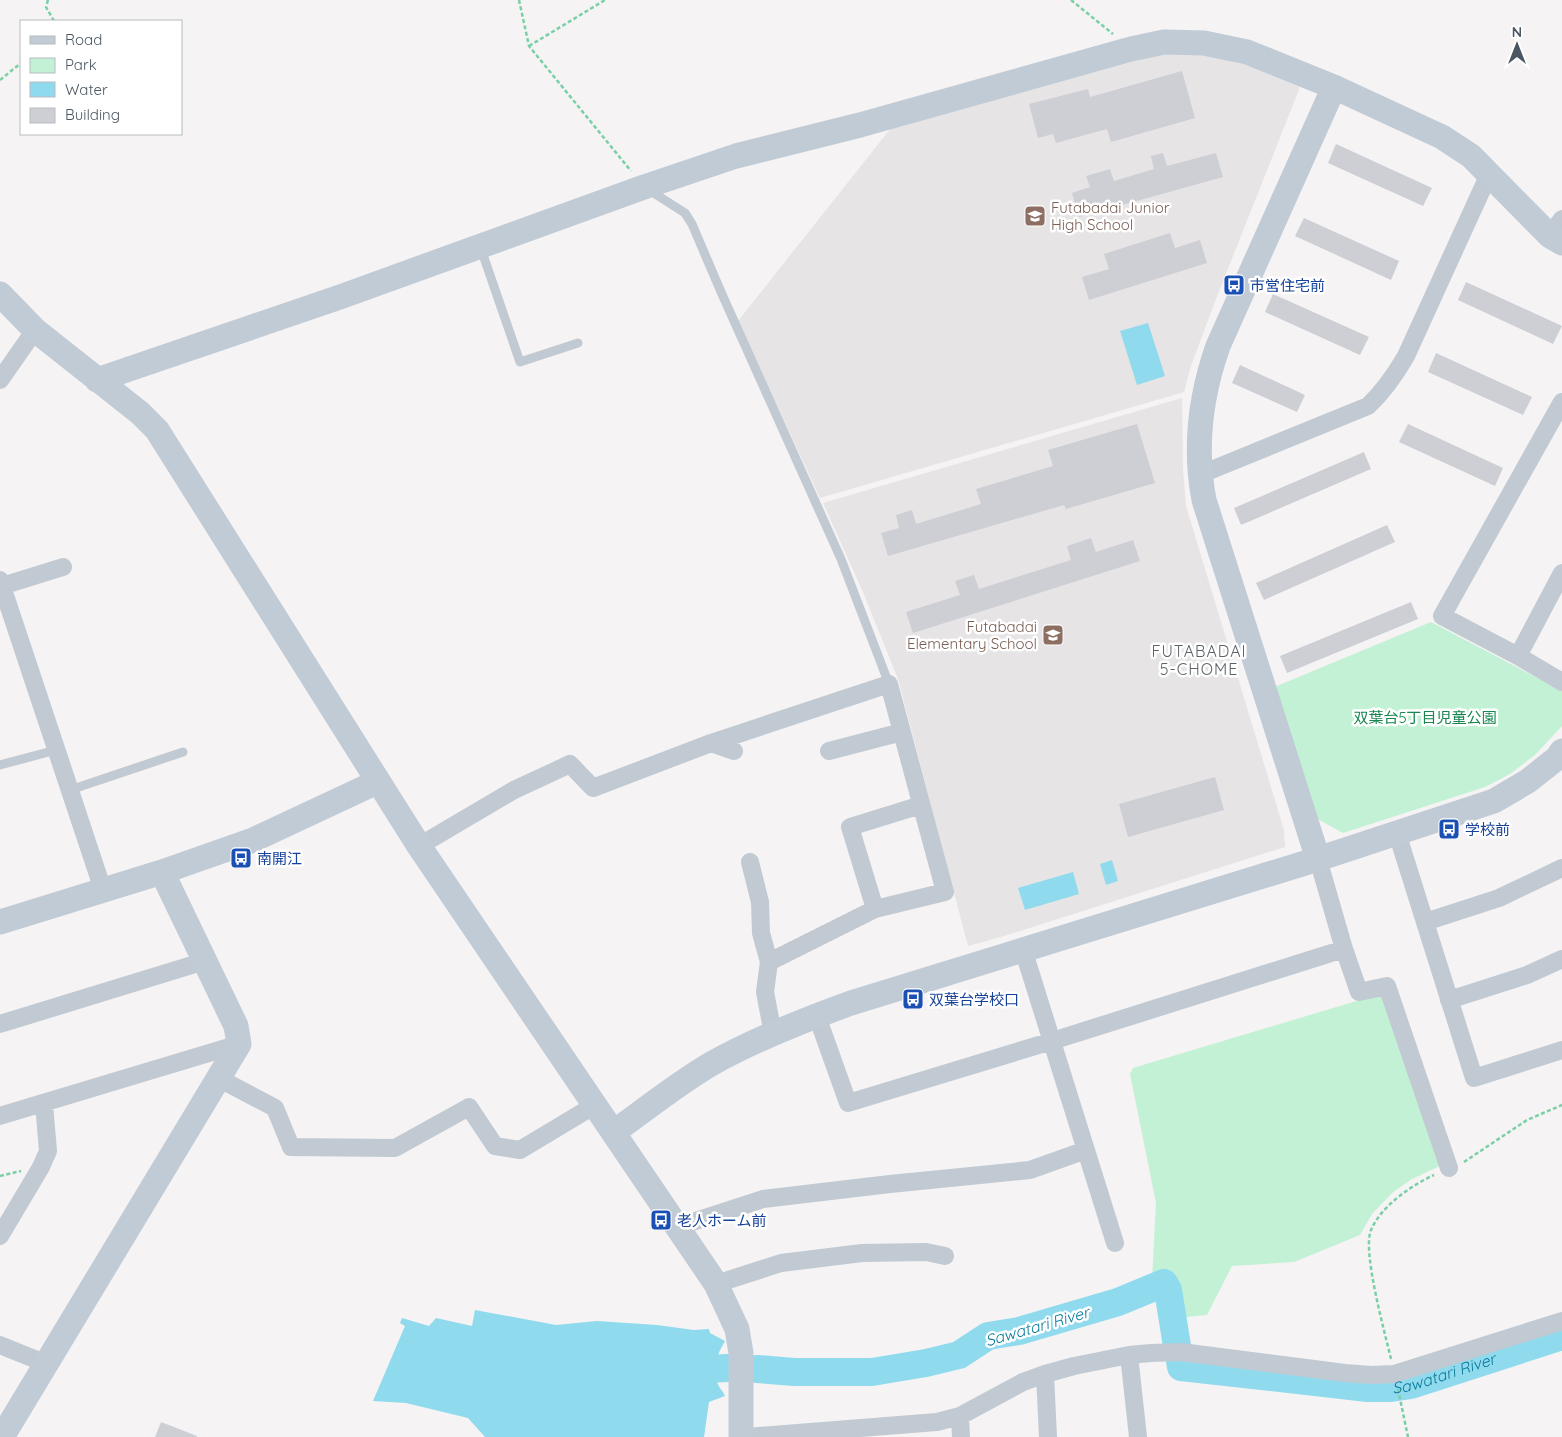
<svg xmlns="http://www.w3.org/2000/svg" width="1562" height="1437" font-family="Quicksand,'Noto Sans JP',sans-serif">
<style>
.education{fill:#e6e4e5}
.green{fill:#c3f1d5}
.water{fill:#90daee}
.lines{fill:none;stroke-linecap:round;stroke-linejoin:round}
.river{stroke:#90daee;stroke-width:28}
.building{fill:#cdcfd5}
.path{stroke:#7ad0a6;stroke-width:2.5;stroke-dasharray:4 2.5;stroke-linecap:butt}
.lane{stroke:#c1cad2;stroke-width:9}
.street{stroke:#c1cad2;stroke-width:18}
.secondary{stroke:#c1cbd6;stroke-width:25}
.labels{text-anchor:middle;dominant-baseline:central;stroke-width:5;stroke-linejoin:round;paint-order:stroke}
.education-label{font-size:15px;fill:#785e54;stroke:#fff;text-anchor:start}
.transit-label{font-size:15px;fill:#164399;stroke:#fff;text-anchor:start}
.park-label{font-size:15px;fill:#17864f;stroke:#fff}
.neighbourhood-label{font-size:16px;letter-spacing:1px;fill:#5f6368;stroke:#fff}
.water-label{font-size:16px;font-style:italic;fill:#0c7c9b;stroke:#fff}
</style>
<rect width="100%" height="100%" fill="#f5f3f3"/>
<path class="education" d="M1164,53L1204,55L1247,65L1300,87L1214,304L1191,366L1184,392L820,498L738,321L891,128Z
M1182,398L1183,469L1186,506L1284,830L1285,847L1001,937L968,946L898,679L863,592L823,503Z"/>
<path class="green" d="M1431,622L1562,691V726L1535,755L1510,774L1485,787L1343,833L1314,817L1272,688Z
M1380,994L1385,997L1442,1165L1412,1179L1392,1193L1372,1214L1360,1235L1294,1262L1232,1266L1207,1315L1177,1318L1173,1275L1152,1280L1156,1203L1130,1074L1133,1068Z"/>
<path class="water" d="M1148,323L1165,376L1137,385L1120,331Z
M1112,860L1118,881L1106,885L1100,864Z
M1073,872L1079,894L1025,910L1018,888Z
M475,1310L556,1325L597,1321L657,1325L694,1330L709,1329L710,1333L725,1341C718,1354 711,1366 717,1382C719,1388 723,1391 725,1396L709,1402L704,1437H485L468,1418L406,1403L373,1401L405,1326L400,1323L402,1318L429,1326L436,1318L472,1326Z"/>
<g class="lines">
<g class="river">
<path id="s1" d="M1180,1361L1181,1367L1368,1388H1391L1411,1385L1562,1336"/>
<path d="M757,1369L794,1372H872L926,1363L959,1355L988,1336L1019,1331L1118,1302L1164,1283L1168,1290L1177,1346"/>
<path d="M679,1370L728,1368"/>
</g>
</g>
<path class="building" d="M1182,71L1195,118L1111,142L1107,129L1056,143L1053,134L1038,138L1029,104L1088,89L1090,97Z
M1336,144L1432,188L1423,206L1328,163Z
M1163,153L1167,166L1216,153L1223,177L1079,217L1072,193L1090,187L1086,176L1110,169L1114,181L1154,169L1151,156Z
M1304,218L1399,261L1391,280L1295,236Z
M1170,233L1175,248L1200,240L1207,263L1089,300L1082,277L1109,269L1104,254Z
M1466,282L1562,326L1553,344L1458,300Z
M1273,294L1369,337L1360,355L1265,312Z
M1436,353L1532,397L1523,415L1428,372Z
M1240,365L1305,395L1297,412L1232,383Z
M1137,424L1155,483L1066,509L1064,505L888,556L881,533L899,528L896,515L912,510L916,524L981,504L976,489L1053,466L1048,450Z
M1408,424L1503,468L1495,486L1399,442Z
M1364,452L1371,469L1241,525L1234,508Z
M1387,525L1395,542L1264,600L1256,583Z
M1091,538L1096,552L1133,540L1140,561L913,633L906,612L960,595L955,581L974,575L979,589L1071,560L1067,546Z
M1411,602L1418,619L1287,673L1280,656Z
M1215,777L1224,810L1128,837L1119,804Z
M161,1422L197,1436V1437H155Z"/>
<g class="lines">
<path class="path" d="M48,0L46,7L54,21
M519,0L529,46L631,171
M1071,0L1113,34
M529,46L605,0
M0,80L21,63
M1464,1162L1527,1120L1562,1105
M0,1176L21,1171
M1391,1359C1385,1333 1362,1251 1371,1230C1381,1206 1412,1185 1434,1175
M1398,1389L1408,1437"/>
<path class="lane" d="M649,190L685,213L692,224L721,292L841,559L889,684
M481,249L520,362L578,343
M0,765L56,750
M70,790L183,752"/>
<path class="street" d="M1550,236L1562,219
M0,380L35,330
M1562,402L1442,616L1518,656L1562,682
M1199,475L1368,406C1384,391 1395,375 1406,356L1489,174
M0,580L103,890
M2,586L63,567
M1518,656L1562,573
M711,743L889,684L945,892L875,909L769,962L765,992L773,1034
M829,751L902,732
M1397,833L1474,1078L1562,1050
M419,846L514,790L570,764L593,788L711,743L734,751
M1318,859L1344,949L1359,992L1387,986L1449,1168
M750,862L760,902L761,933L769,962
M875,909L850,827L921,805
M1425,922L1499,898L1562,868
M1023,949L1115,1243
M1449,1000L1527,975L1562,959
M817,1016L848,1103L1052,1041L1344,949
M0,1024L205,961
M218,1078L275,1108L291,1147L395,1148L469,1107L495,1146L520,1150L595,1105
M0,1116L239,1044
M677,1227L763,1199L890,1184L1030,1170L1086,1150
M0,1236L41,1167L48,1151L44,1104
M716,1284L781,1263L862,1253L926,1252L945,1256
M0,1345L47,1364
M1129,1355L1138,1437
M1045,1374L1048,1437
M960,1416L961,1437
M745,1437L937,1422L960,1416L1023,1382L1045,1374L1074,1366L1129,1355L1151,1353L1181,1352L1345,1373L1371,1375L1394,1374L1562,1321"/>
<path class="secondary" d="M0,294L35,330L140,413L157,430L419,846L716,1284L737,1329L741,1353V1437
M97,380L340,297L644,187L736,156L860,125L1131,49L1164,42L1204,43L1247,52L1334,87L1442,137L1471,156L1550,236L1562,243
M1318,859L1204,500C1194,447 1200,397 1218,346L1334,87
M0,922L162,872L253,840L377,782
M614,1132C646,1109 677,1084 711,1064C755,1039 804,1020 851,1003L1318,859L1494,801L1528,781L1557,758L1562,751
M2,1437L239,1044L236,1026L162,872"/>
</g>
<defs>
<g id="school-square" transform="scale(1.125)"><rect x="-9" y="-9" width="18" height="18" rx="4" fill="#8d6e63" stroke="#fff"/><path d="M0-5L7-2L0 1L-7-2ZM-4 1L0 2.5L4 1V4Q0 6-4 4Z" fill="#fff"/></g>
<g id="bus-square" transform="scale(1.125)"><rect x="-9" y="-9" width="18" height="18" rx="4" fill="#1a4fb4" stroke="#fff"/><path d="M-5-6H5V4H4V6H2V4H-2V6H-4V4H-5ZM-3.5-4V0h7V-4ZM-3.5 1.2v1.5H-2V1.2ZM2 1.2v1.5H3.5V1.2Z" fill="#fff"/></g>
</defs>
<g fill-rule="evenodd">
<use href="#school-square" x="1035" y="216"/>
<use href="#bus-square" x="1234" y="285"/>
<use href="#school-square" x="1053" y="635"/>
<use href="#bus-square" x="1449" y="829"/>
<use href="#bus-square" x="241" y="858"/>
<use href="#bus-square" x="913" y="999"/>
<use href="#bus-square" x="661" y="1220"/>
</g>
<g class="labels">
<g class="education-label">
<text x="1051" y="207">Futabadai Junior<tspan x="1051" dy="17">High School</tspan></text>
<text x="1037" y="626" text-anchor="end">Futabadai<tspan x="1037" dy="17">Elementary School</tspan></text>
</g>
<g class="transit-label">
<text x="1250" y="285">市営住宅前</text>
<text x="1465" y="829">学校前</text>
<text x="257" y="858">南開江</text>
<text x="929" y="999">双葉台学校口</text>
<text x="677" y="1220">老人ホーム前</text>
</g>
<g class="park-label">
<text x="1425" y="717">双葉台5丁目児童公園</text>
</g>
<g class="neighbourhood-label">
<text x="1199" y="651">FUTABADAI<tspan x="1199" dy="18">5-CHOME</tspan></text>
</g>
<g class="water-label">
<text transform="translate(1037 1326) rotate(-16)">Sawatari River</text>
<text stroke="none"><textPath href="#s1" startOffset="272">Sawatari River</textPath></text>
</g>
</g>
<rect x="20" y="20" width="162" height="115" fill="#ffffff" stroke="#b7bbc0"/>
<rect x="30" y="36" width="25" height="8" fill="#c1cbd6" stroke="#b7bbc0"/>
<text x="65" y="45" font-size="15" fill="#4a5661">Road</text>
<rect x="30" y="58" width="25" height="15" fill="#c3f1d5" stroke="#b7bbc0"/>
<text x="65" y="70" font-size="15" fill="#4a5661">Park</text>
<rect x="30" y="82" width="25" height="15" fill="#90daee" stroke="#b7bbc0"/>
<text x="65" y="95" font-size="15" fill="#4a5661">Water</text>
<rect x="30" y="108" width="25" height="15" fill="#cdcfd5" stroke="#b7bbc0"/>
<text x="65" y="120" font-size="15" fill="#4a5661">Building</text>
<g transform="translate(1517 45)" stroke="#ffffff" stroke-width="4" paint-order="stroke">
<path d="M0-4L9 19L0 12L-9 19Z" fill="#4a5661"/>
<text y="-8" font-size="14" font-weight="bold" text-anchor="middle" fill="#4a5661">N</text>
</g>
</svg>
